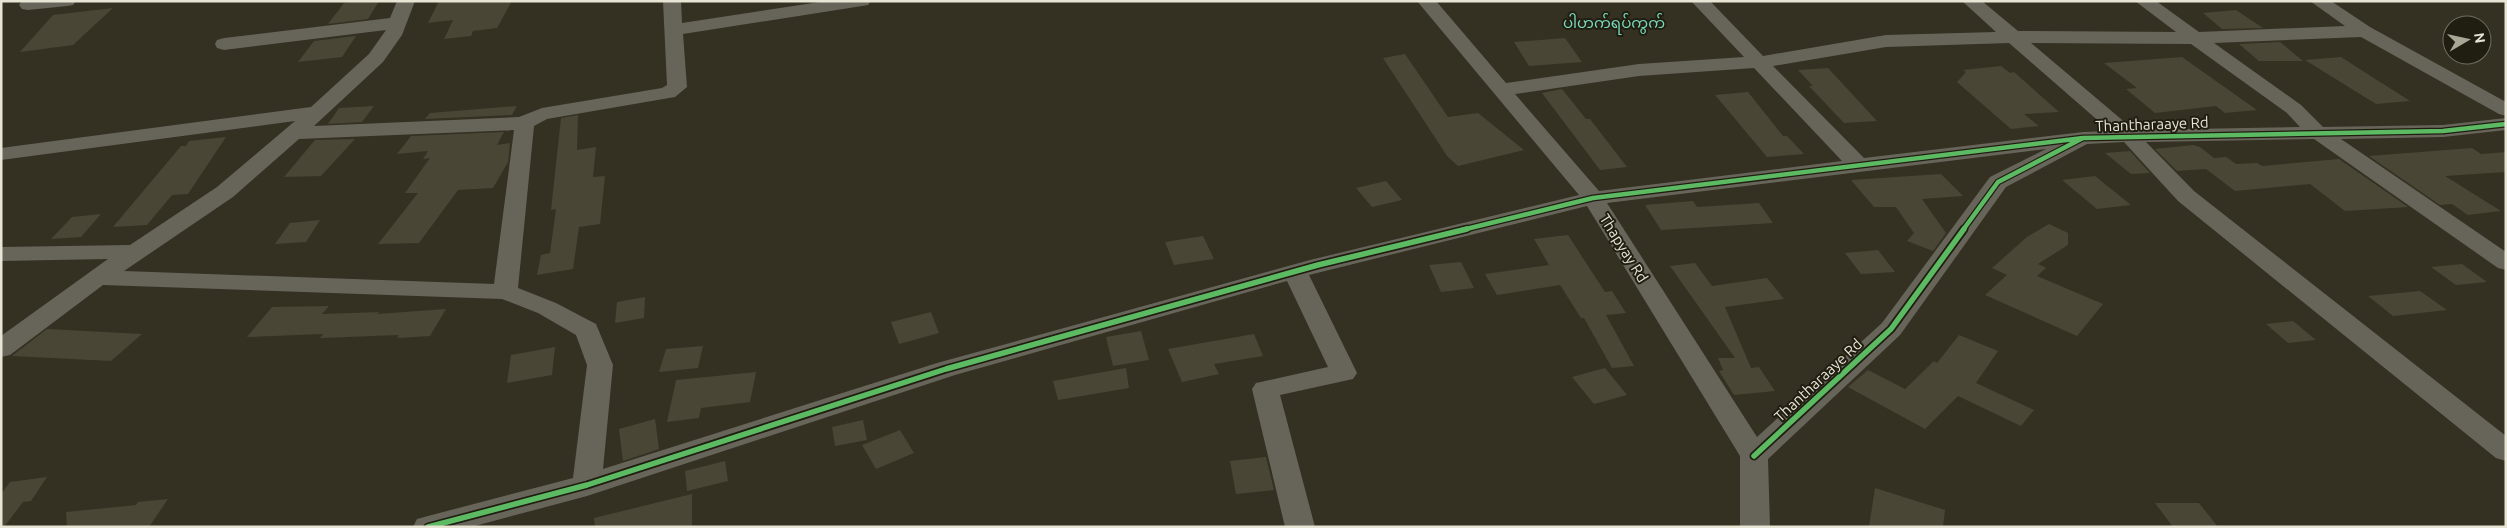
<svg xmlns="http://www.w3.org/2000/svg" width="2507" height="528" font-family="Ubuntu,'Noto Sans Myanmar',sans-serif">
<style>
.building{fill:#4a4635}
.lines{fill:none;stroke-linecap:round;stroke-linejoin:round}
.street{fill:#67655a;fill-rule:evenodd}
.cycleway-far1-casing{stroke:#201d11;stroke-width:7}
.cycleway-casing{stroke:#201d11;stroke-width:9}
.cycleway-far1{stroke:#5cba63;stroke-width:4.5}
.cycleway{stroke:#5cba63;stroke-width:5.5}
.labels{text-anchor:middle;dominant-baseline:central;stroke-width:4;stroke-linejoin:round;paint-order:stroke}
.far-quarter-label{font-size:15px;fill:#79d8bc;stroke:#201d11}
.street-label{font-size:15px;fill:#e9e5d5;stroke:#201d11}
</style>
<rect width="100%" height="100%" fill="#343122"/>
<path class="building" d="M354,1H379L368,19L328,24L344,3Z
M439,1H512L497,28L473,31L471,36L444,39L453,20L428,23Z
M113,8L73,45L20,52L53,15Z
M2236,10L2263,28L2222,29L2203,13Z
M356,36L342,57L298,62L314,41Z
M1565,38L1582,62L1529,66L1514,42Z
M2280,42L2303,61H2259L2239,44Z
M1405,54L1448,117L1478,113L1524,150L1458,166L1447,156L1383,58Z
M2182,57L2257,110L2225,113L2216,106L2155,113L2126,89L2137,88L2104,63Z
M2341,57L2410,101L2376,104L2305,60Z
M2001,66L2010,73L2014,72L2059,112L2024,114L2039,126L2011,129L1957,82L1966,72L1963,70Z
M1828,68L1877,121L1844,123L1809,86H1813L1798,70Z
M1562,89L1586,119H1590L1627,167L1600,170L1542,93Z
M1748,92L1783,136H1787L1804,154L1767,157L1715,95Z
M374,106L362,122L328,124L339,108Z
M517,106L512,115L425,119L430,113Z
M578,115L577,150L596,147L593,177L605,176L600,224L579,227L573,269L537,275L541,255L550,253L556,209L551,210L561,118Z
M504,132L497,145L510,143L508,162L493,188L458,190L419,243L378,244L418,193H405L430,158L423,159L428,151L397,154L411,136Z
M226,137L188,194L172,195L147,225L113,227L181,146H186L189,141Z
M355,139L321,176L284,177L315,140Z
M2193,145L2200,147L2214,158L2226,157L2236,164L2257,163L2262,166L2339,159L2408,207L2345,211L2310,184L2235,191L2206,169L2177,171L2155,149Z
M2472,148L2481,154L2506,152V172L2445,176L2501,211L2468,215L2452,204L2440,205L2369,156Z
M2130,151L2150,173L2131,174L2105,153Z
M1941,174L1963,196L1922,199L1946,233L1933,251L1907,241L1914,233L1896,207H1874L1851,180Z
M2095,176L2131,205L2097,209L2062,180Z
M1386,181L1402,200L1372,207L1356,188Z
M1693,201L1697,207L1759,203L1773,223L1661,230L1645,205Z
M101,214L81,237L51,239L72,217Z
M320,220L306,242L275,244L290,223Z
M2049,224L2068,233V245L2038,264L2046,268L2037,276L2103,304L2077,336L1985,295L2007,275L1992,268L2027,237Z
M1568,235L1605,292L1612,291L1626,313L1606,315L1634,366L1612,368L1584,318H1581L1560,285L1497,295L1485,274L1549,265L1534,239Z
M1203,236L1214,259L1174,265L1165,242Z
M1878,250L1895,272L1861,274L1845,253Z
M1461,262L1474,288L1441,292L1429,265Z
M1695,263L1712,286L1767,278L1784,299L1725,307L1751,368L1759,367L1775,391L1734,395L1719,371L1723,370L1718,358H1735L1670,266Z
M2462,264L2487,282L2456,285L2431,267Z
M2420,291L2447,310L2393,316L2368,296Z
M645,297L644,318L615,323L617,302Z
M329,306L322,314L379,312L377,314L446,309L430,336L397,338L399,335L320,338L323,334L247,337L272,307Z
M931,312L939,333L899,344L891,322Z
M2293,321L2316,340L2288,343L2266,324Z
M47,329L142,334L111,361L12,356Z
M1141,331L1149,360L1113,366L1106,337Z
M1254,334L1263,356L1214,364L1219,374L1182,382L1168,349Z
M1959,335L1998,351L1976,383L2034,410L2021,426L1958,396L1925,429L1848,387L1868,370L1905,389L1934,361L1937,363Z
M703,346L698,368L659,372L666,349Z
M555,347L552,375L507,383L511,355Z
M1126,368L1129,388L1058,400L1053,381Z
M1605,368L1627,395L1594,404L1572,377Z
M756,372L750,402L701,408L699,418L667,422L676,380Z
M655,419L659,449L623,461L619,429Z
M863,420L867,440L835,446L832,427Z
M900,430L914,453L876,469L862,445Z
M1266,457L1274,490L1236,494L1230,461Z
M725,461L728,481L687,491L685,471Z
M47,477L31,501L23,502L4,527H1V494L10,482Z
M1875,488L1945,510L1943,527H1869Z
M692,494V527H595L594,518Z
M168,499L149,527H67L66,512L136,505L138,502Z
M2155,503H2199L2218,527H2173Z"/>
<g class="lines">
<path class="street" d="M22,1H76L73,5L67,6L28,10L22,9L19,5Z
M397,1H415L402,35L383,62L314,126L519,117L542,108L662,88L667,85L663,1H681L682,23L826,1H871L868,5L862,6L683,34L687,87L675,97L547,119L534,126L518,288L556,303L596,324L613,365L603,469L937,363L1310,260L1579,195L1417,1H1436L1506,83L1639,64L1744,57L1691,1H1710L1763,56L1886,35L1996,32L1962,1H1982L2018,31L2176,32L2135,1H2156L2199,32L2345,26L2310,1H2331L2370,27L2506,102V116L2499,114L2361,37L2214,43L2301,105L2323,127L2443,125L2506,118V130L2443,137L2341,139L2506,252V270L2498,268L2314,139L2146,142L2194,191L2506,436V461L2496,458L2178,201L2124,142L2087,144L2006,187L1900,335L1768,459L1770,527H1740V456L1587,206L1309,275L1357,373L1353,379L1280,395L1315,527H1285L1252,389L1256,383L1328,367L1287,281L955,375L587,496L471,527H413L417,519L428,516L573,478L587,365L576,335L538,313L502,299L103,285L10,355L1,357V336L108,259L1,261V247L130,245L217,187L295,121L1,160V148L311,107L369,54L386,30L224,50L217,48L215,44L217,40L224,38L390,18ZM2009,43L2110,131L2083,132L1864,158L1773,66L1886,47ZM2031,43L2191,44L2287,113L2300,127L2134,130ZM1754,68L1842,161L1599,191L1515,94L1639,76ZM514,130L494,284L124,271L233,197L299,139ZM2046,149L1990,177L1882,323L1757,437L1607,203Z"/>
<g class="cycleway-far1-casing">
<path id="cycleway-far1" d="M1462,230L1593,198L2083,138
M1963,230L1998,182L2083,138L2443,131L2506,124"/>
</g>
<g class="cycleway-casing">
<path id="cycleway" d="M1754,456L1891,329L1964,229
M428,527L587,485L946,369L1318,265L1467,229"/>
</g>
<use href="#cycleway-far1" class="cycleway-far1"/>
<use href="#cycleway" class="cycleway"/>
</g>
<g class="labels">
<g class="far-quarter-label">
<text x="1614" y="22">ပါဟက်ရပ်ကွက်</text>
</g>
<g class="street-label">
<text transform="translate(2152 124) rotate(-2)">Thantharaaye Rd</text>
<text transform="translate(1624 248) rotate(58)">Thapyay Rd</text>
<text transform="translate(1818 380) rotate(-43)">Thantharaaye Rd</text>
</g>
</g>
<rect width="2507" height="528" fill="none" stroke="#e9e5d5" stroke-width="5"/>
<g transform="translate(2467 40) rotate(81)"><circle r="24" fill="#201d11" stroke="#706d5f"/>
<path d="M0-4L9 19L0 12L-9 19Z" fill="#aaa696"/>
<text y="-8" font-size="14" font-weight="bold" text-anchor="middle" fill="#e9e5d5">N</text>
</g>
</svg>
